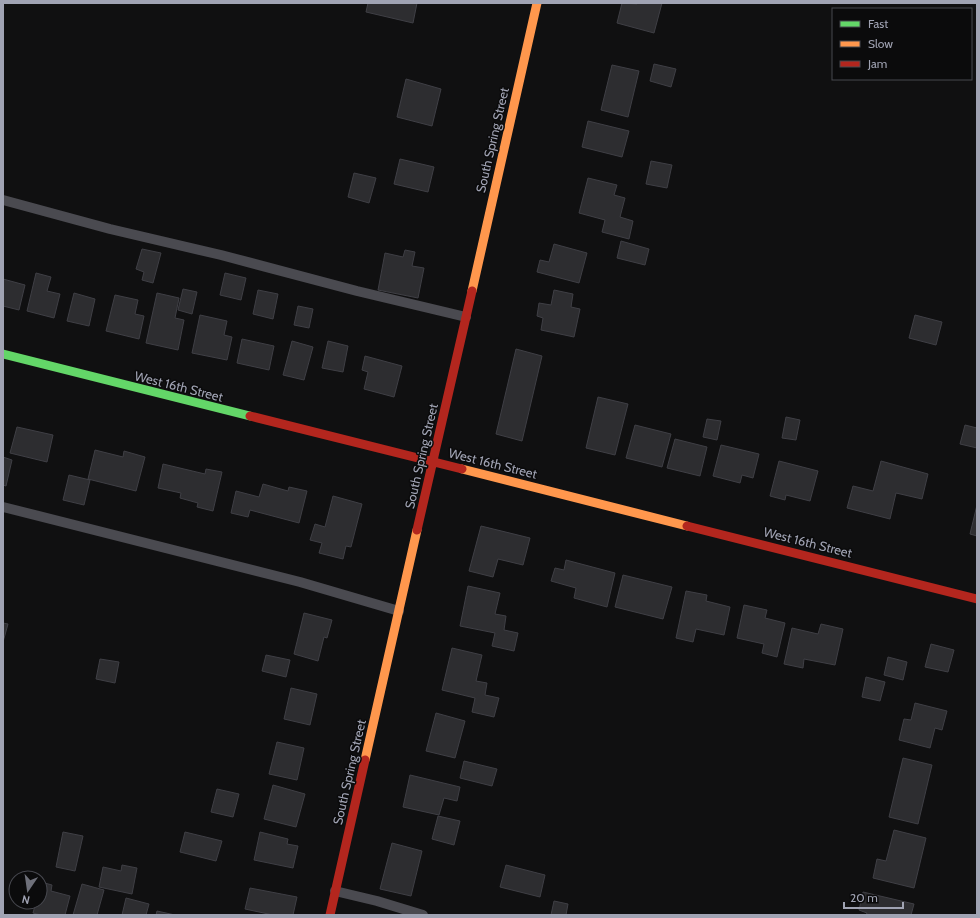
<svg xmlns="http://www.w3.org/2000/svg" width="980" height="918" font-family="Cabin,sans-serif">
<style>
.building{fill:#2d2d30;stroke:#3f3f45}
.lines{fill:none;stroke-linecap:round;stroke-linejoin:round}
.lane{stroke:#4a4a50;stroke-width:10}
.fast{stroke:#63d668;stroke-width:9}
.slow{stroke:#ff974d;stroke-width:9}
.jam{stroke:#b3261e;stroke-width:9}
.labels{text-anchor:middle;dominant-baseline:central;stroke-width:3;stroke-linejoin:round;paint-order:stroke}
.street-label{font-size:13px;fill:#a0a3b3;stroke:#0b0b0c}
</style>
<rect width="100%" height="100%" fill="#101011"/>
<path class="building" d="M368,3H417L413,23L366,12Z
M622,3L637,4V3H662L654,33L617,23Z
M654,64L676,69L671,87L650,81Z
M612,65L639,71L628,117L601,110Z
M406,79L441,89L432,126L397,117Z
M588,121L629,131L622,157L582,147Z
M400,159L434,167L428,192L394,184Z
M651,161L672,165L667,188L646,184Z
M354,173L376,178L369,203L348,197Z
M588,178L617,185L614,195L625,198L620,217L633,221L629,239L602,232L605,220L579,213Z
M621,241L649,249L645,265L617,258Z
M554,244L587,253L579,283L537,272L540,260L549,262Z
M142,249L161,253L153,283L142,280L144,272L136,269Z
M405,250L415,252L412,266L424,268L418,298L378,290L385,253L403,257Z
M36,273L51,277L47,291L60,294L54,318L27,311Z
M225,273L246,278L241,300L220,295Z
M3,279L25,285L19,310L3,306Z
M183,289L197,292L192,314L178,310Z
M258,290L278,294L273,319L253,314Z
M554,290L573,294L571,307L580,309L574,337L541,330L543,318L537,316L539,303L551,305Z
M74,293L95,299L89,326L67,321Z
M157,293L179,298L175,318L184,320L178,350L146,343Z
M115,295L138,300L135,314L144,316L139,339L106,331Z
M298,306L313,309L309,328L294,325Z
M200,315L227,321L224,335L232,337L227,360L192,353Z
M915,315L942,322L936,345L909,338Z
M242,339L274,346L269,370L237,363Z
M292,341L313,347L304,380L283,375Z
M328,341L348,346L343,372L322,368Z
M516,349L542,356L522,441L496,434Z
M365,356L402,366L394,397L364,389L368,372L362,370Z
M598,397L628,404L615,455L586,448Z
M786,417L800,420L796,440L782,438Z
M707,419L721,421L717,440L703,437Z
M635,425L671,434L662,467L626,458Z
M965,425L977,428V448L960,444Z
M17,427L53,435L47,462L10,453Z
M675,439L707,447L700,476L667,468Z
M721,445L759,454L753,478L742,475L740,483L713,476Z
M95,450L123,457L124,451L145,457L136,491L88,479Z
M3,457L12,460L6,486L3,485Z
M779,461L818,471L810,501L786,495L785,500L770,496Z
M881,461L928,474L922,499L896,493L890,519L847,508L853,486L873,491Z
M163,464L205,474L206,469L222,472L213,511L197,507L198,503L180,498L181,493L158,488Z
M69,475L90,480L84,505L63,500Z
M263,484L288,491L289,487L307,491L299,523L250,510L248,517L231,513L236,491L259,497Z
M333,496L362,504L351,547L346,546L343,559L319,553L322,543L310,540L315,524L325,527Z
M977,505V536L970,534Z
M481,526L530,538L523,565L498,559L493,577L469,571Z
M566,560L615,573L607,607L574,598L576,588L551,581L555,568L564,570Z
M623,575L672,587L663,619L615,607Z
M468,586L500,593L495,614L506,616L504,630L518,633L514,651L492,646L495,633L460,626Z
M686,591L707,595L706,601L730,607L724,635L696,629L693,642L676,638Z
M744,605L767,610L765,618L785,623L777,657L762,653L764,644L737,638Z
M304,613L332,620L327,638L324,637L318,661L294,654Z
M3,623L8,624L3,642Z
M821,624L843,629L835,665L804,659L803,668L784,664L792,628L818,634Z
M931,644L954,650L948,672L925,667Z
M452,648L482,655L476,681L487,683L485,695L499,698L494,717L472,712L475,698L442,690Z
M266,655L290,660L286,677L262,671Z
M888,657L907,662L903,680L884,675Z
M100,659L119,662L115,683L96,679Z
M866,677L885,682L880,701L862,697Z
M291,688L317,694L310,725L284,719Z
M915,703L947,711L942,730L935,728L930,748L899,740L904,719L911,720Z
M436,713L465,721L455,758L426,751Z
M277,742L304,748L297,780L269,774Z
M903,758L932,765L918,824L889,817Z
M464,761L497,769L492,786L460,778Z
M410,775L460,787L457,801L444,798L439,815L403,807Z
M273,785L305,794L296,827L264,819Z
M217,789L239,794L233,817L211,812Z
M438,816L460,821L454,845L432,839Z
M894,830L926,838L914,888L873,878L877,859L886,861Z
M63,832L83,836L75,871L56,867Z
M185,832L222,841L216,861L180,852Z
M260,832L288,839L287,844L298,846L293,868L254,860Z
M392,843L422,851L411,896L380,889Z
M122,865L137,868L132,894L99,887L103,867L121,871Z
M506,865L545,875L540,897L500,887Z
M41,882L52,885L51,891L70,896L65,915H41L33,913L36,902H40Z
M82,884L104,890L97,915H73Z
M250,888L297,897L293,915H273L245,909Z
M863,892L914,904L911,915H866L867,913L859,910Z
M126,898L149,904L146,915H122Z
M554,901L568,904L566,915H551Z
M157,911L175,915H156Z"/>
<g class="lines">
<path class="lane" d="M3,200L110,229L221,255L357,291L466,317
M3,507L300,582L399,611
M335,891L377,901L423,915"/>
<path class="fast" d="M3,354L250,416"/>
<path class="slow" d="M472,291L537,3
M462,469L687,526
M365,760L417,530"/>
<path class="jam" d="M250,416L462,469
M687,526L977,599
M417,530L472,291
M330,915L365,760"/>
</g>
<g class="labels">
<g class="street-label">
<text transform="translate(492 140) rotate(-77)">South Spring Street</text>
<text transform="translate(179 386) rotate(14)">West 16th Street</text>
<text transform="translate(421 456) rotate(-77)">South Spring Street</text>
<text transform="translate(493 463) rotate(14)">West 16th Street</text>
<text transform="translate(808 542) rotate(14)">West 16th Street</text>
<text transform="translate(349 772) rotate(-77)">South Spring Street</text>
</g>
</g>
<rect width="980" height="918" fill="none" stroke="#a0a3b3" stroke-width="8"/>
<rect x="832" y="8" width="140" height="72" fill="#0b0b0c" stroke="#47484f"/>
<rect x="840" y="21" width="20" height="6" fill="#63d668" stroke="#47484f"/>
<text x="868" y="28" font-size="12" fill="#a0a3b3">Fast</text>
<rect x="840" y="41" width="20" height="6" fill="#ff974d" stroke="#47484f"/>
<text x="868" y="48" font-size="12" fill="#a0a3b3">Slow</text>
<rect x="840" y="61" width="20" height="6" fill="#b3261e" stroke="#47484f"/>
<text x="868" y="68" font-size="12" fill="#a0a3b3">Jam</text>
<g transform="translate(28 890) rotate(193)"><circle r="19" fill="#0b0b0c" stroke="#47484f"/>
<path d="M0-3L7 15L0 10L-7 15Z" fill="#6e707a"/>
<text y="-6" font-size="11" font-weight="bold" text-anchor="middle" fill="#a0a3b3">N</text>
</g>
<path d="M844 902v6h59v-6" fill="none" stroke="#a0a3b3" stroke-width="2"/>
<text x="850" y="902" font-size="12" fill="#a0a3b3" stroke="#0b0b0c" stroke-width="3" paint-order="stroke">20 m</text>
</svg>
